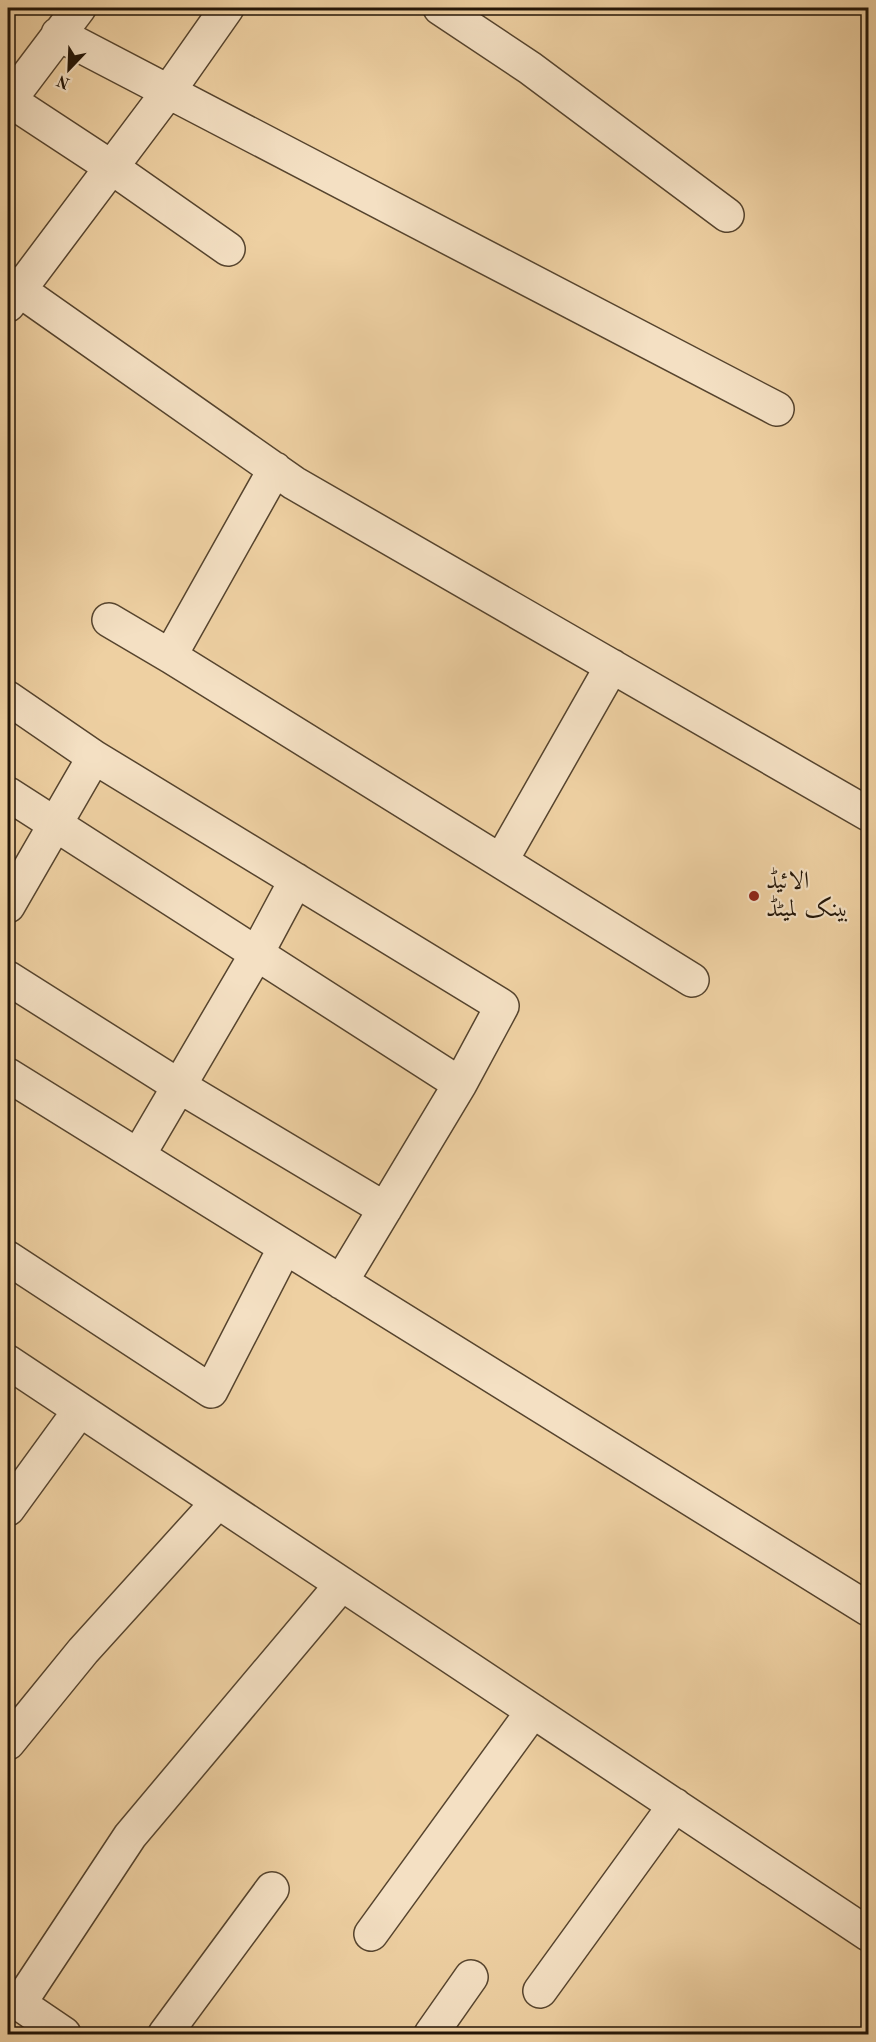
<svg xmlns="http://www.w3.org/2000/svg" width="876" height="2042" font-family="'Old Standard TT',Amiri,serif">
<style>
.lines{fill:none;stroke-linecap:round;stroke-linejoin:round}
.minor-casing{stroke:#56442e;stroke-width:36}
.minor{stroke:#f4e0c3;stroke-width:33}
.poi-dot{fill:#8f2418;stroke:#f4e0c3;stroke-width:2}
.labels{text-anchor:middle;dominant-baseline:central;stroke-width:4.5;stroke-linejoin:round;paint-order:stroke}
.poi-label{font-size:24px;fill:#231507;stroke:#f4e0c3;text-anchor:start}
</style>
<rect width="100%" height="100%" fill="#eed0a2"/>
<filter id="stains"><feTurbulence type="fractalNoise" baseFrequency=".00333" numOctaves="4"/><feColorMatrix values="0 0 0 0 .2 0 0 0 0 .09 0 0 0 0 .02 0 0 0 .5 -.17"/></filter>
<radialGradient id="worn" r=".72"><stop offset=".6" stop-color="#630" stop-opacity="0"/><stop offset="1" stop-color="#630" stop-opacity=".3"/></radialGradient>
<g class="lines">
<g class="minor-casing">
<path id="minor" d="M440,8L530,68L727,215
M58,34L777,409
M9,100L111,167L228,249
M8,102L79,8
M8,282L294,483L868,814
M8,305L168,92L227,8
M109,620L170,656L692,980
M170,656L275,469
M8,698L94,757L502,1006L460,1084L341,1282
M8,794L460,1084
M501,861L612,666
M8,906L94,757
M8,978L179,1086L385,1209
M8,1075L868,1609
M138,1156L257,953L296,880
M8,1258L211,1391L285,1247
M8,1362L868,1934
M8,1509L80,1410
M8,1743L83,1651L218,1502
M371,1934L533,1711
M540,1991L675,1805
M8,1996L64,2034
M19,2004L130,1836L342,1584
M165,2034L272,1889
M431,2034L471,1977"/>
</g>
<use href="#minor" class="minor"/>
</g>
<circle class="poi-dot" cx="754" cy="896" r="6"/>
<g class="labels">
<g class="poi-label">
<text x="766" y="882">الائیڈ<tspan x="766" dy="28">بینک لمیٹڈ</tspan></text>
</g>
</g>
<rect width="876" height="2042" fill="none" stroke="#eed0a2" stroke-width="30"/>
<rect x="9" y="9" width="858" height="2024" fill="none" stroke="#231507" stroke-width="3"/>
<rect x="15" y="15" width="846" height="2012" fill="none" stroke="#231507" stroke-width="1.5"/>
<g transform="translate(69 69) rotate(203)" stroke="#f4e0c3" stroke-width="4.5" paint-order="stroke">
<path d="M0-4.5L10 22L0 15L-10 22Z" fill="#231507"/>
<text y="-9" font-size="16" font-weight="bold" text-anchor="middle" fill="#231507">N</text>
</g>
<rect width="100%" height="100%" filter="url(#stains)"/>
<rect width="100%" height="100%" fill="url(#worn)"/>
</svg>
